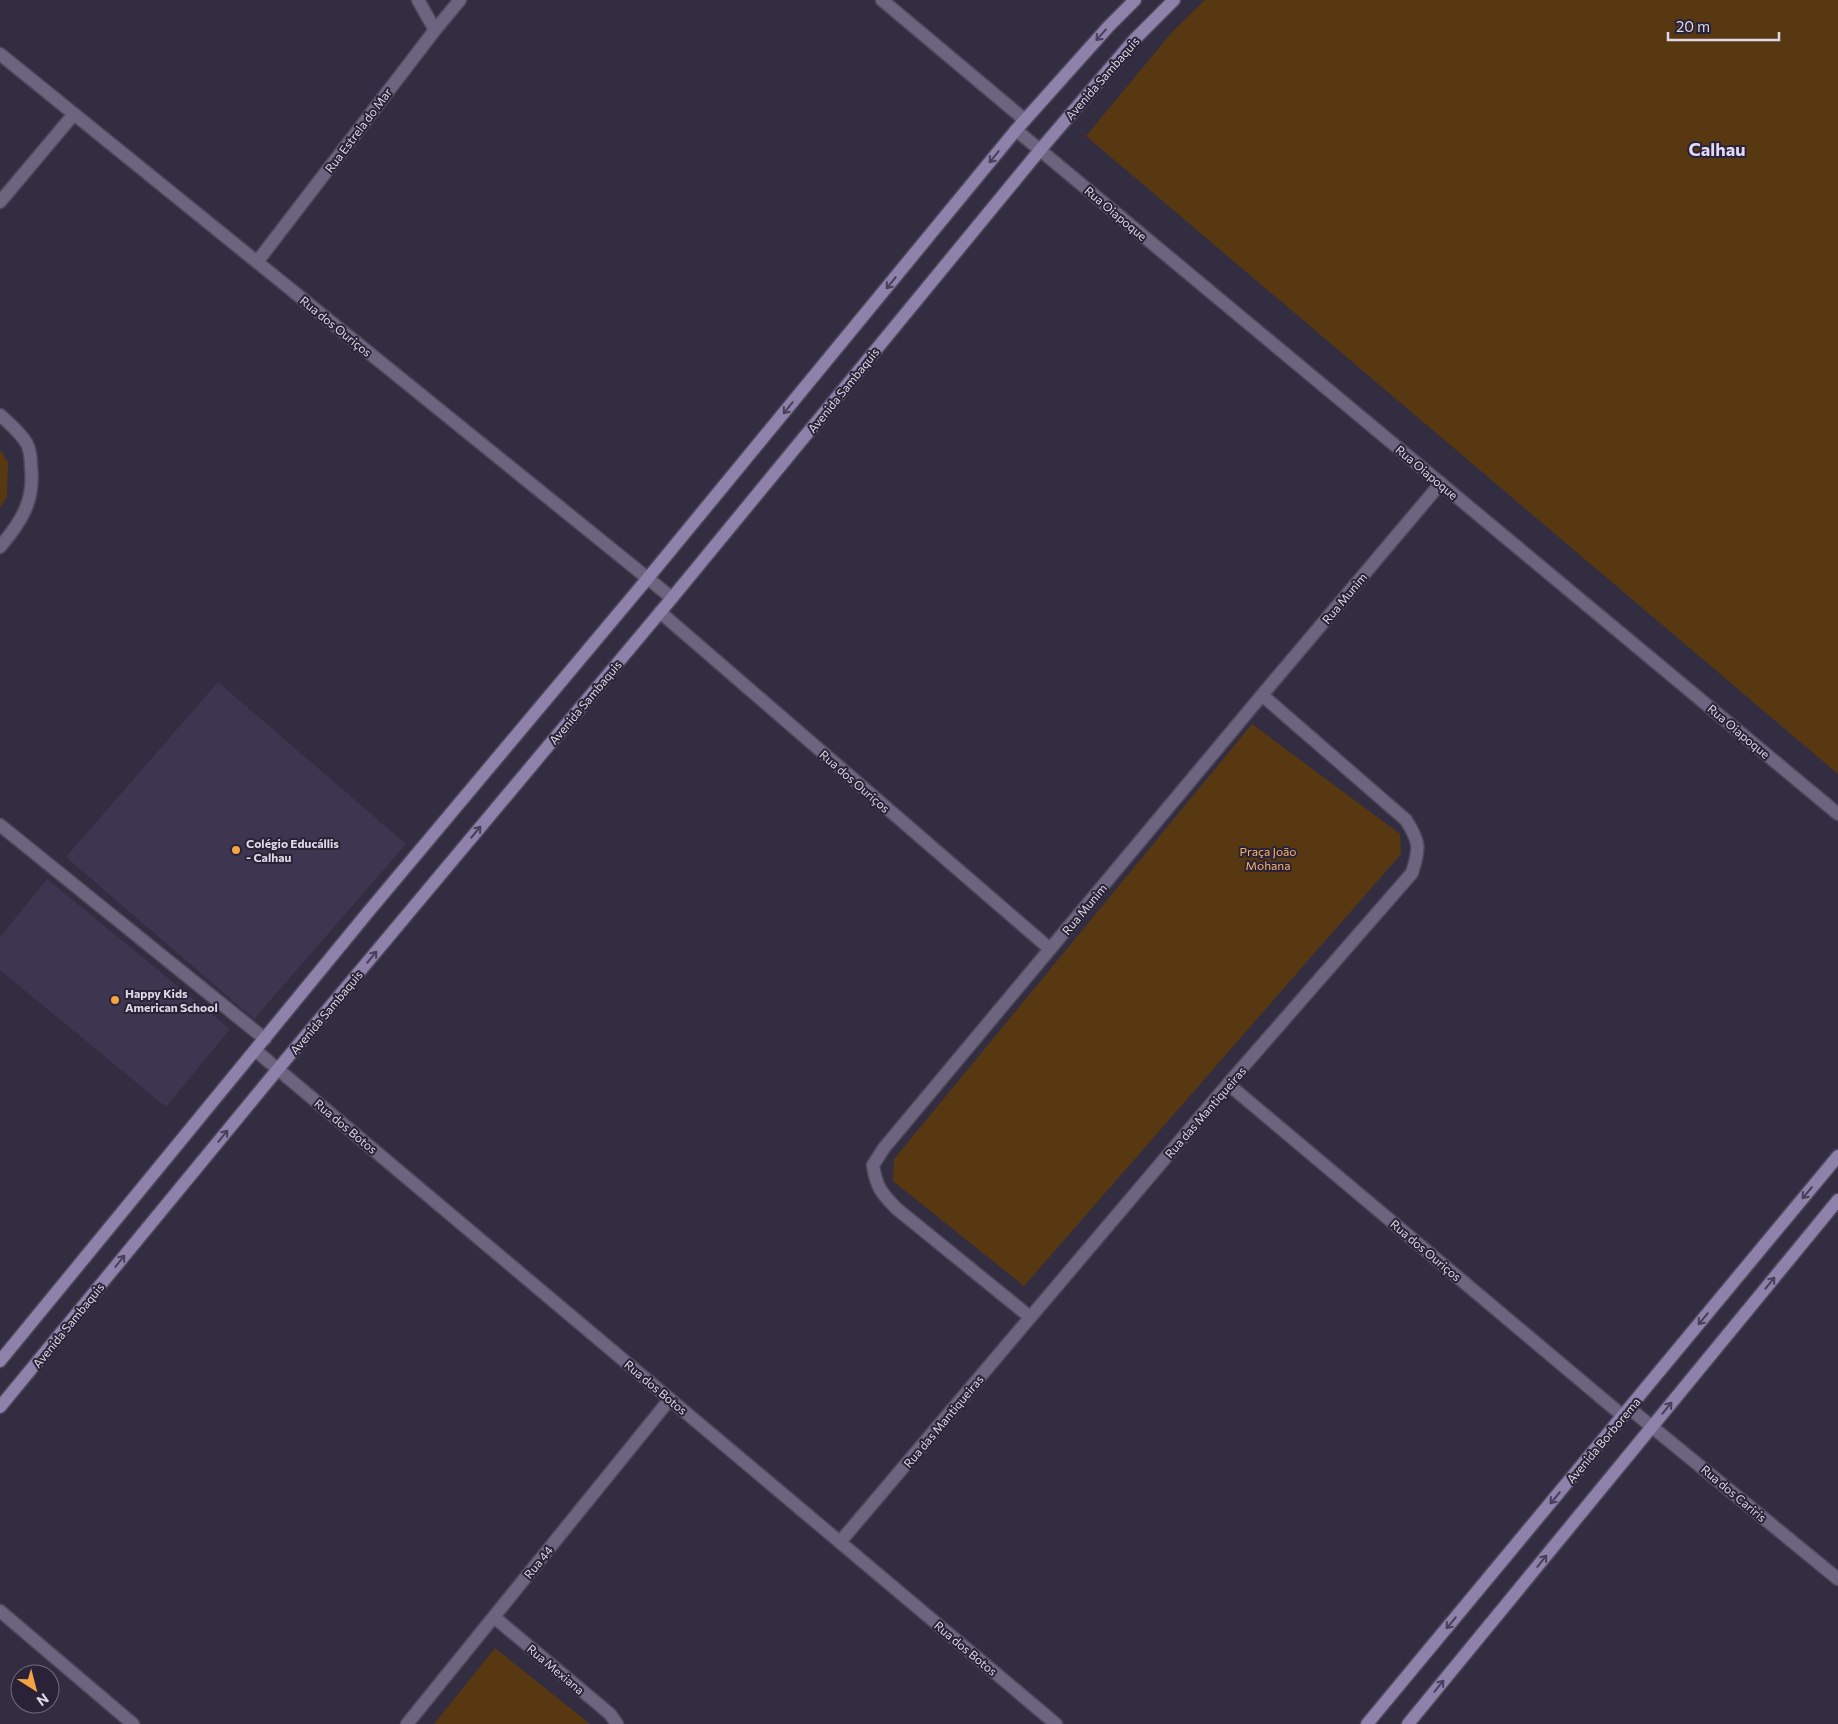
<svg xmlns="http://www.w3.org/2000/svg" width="1838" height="1724" font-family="Commissioner,sans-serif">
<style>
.built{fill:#3e3550}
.green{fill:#583811}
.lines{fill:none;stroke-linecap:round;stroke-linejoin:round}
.lane-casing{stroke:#4e485c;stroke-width:15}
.street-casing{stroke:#4e485c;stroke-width:15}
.secondary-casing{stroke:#4e485c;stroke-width:15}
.lane{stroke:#6d657f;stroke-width:12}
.street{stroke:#6d657f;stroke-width:12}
.secondary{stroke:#8e81aa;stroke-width:12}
.oneway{stroke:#483f5a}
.poi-dot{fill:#f3a443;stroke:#2a2337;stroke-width:2}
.labels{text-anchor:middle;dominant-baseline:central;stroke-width:4;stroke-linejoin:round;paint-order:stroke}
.street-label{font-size:12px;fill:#dcd8e6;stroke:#2a2337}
.poi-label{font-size:12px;font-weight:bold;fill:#dcd8e6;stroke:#2a2337;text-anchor:start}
.park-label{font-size:12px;fill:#f7b469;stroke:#2a2337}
.district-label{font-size:18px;font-weight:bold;fill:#e2daf5;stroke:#2a2337}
</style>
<rect width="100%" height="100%" fill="#332d42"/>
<path class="built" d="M218,682L406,844L254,1019L66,857Z
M47,879L230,1029L166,1107L0,970V937Z"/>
<path class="green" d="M1205,0H1838V774L1086,136L1173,31Z
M0,450L8,462L7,496L0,508Z
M1252,724L1400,834L1401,854L1024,1286L893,1181L894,1159Z
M495,1648L590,1724H434Z"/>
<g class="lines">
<g class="lane-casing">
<path id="lane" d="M882,0L1025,120
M660,612L1050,949
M0,825L265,1039
M1228,1084L1623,1416
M0,1611L133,1724"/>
</g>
<g class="street-casing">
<path id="street" d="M418,0L435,30
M0,54L672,598
M1016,130L1838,814
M0,202L74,114
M257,262L435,30L460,0
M0,415C9,423 21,433 27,444C30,450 31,459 31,467C35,501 21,522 0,547
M255,1050L1056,1724
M1030,1317L897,1209C882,1194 876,1187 873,1165L884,1148L1262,695L1441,483
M1629,1408L1838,1579
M840,1542L1228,1084L1412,873C1420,848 1420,842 1406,820L1262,695
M494,1617L610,1714L617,1724
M407,1724L670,1399"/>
</g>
<g class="secondary-casing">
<path id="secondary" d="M0,1361L369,911L648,578L1016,130L1109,26L1135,0
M0,1407L278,1069L672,598L1040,150L1135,39L1174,0
M1367,1724L1838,1156
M1408,1724L1838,1200"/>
</g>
<use href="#lane" class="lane"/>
<use href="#street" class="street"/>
<use href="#secondary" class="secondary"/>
</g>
<defs><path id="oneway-shaft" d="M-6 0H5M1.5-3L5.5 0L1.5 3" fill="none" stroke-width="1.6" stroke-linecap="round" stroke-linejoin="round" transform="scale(1.25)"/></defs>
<g class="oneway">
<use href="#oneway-shaft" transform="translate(1101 35) rotate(132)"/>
<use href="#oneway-shaft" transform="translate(994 157) rotate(129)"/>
<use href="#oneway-shaft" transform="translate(891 283) rotate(129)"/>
<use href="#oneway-shaft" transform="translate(788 408) rotate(129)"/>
<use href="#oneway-shaft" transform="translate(476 832) rotate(-50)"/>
<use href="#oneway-shaft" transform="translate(372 957) rotate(-50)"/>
<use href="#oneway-shaft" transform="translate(223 1136) rotate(-51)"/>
<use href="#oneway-shaft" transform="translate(1807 1193) rotate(130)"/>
<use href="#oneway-shaft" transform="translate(120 1261) rotate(-51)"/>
<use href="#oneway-shaft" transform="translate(1770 1283) rotate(-51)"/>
<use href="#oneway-shaft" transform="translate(1703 1319) rotate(130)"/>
<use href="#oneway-shaft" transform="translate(1667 1408) rotate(-51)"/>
<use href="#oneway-shaft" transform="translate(1555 1498) rotate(130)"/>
<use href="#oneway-shaft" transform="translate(1542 1561) rotate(-51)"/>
<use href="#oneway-shaft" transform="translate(1451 1623) rotate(130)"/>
<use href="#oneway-shaft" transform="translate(1439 1686) rotate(-51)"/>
</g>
<g class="poi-dot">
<circle cx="236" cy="850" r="5"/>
<circle cx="115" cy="1000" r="5"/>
</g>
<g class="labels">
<g class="street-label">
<text transform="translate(1102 78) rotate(-49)">Avenida Sambaquis</text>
<text transform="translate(358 130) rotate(-53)">Rua Estrela do Mar</text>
<text transform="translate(1116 213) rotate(40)">Rua Oiapoque</text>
<text transform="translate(336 326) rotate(39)">Rua dos Ouriços</text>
<text transform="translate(843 390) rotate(-51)">Avenida Sambaquis</text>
<text transform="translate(1427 472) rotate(40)">Rua Oiapoque</text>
<text transform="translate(1344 598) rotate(-50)">Rua Munim</text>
<text transform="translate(585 702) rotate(-50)">Avenida Sambaquis</text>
<text transform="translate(1739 731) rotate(40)">Rua Oiapoque</text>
<text transform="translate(855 781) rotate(41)">Rua dos Ouriços</text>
<text transform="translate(1084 909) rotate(-50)">Rua Munim</text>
<text transform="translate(326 1012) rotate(-50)">Avenida Sambaquis</text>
<text transform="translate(1205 1112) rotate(-49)">Rua das Mantiqueiras</text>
<text transform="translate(346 1126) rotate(40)">Rua dos Botos</text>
<text transform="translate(1426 1250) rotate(40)">Rua dos Ouriços</text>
<text transform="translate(68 1325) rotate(-51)">Avenida Sambaquis</text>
<text transform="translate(656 1387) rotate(40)">Rua dos Botos</text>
<text transform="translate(943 1421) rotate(-50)">Rua das Mantiqueiras</text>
<text transform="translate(1603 1440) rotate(-50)">Avenida Borborema</text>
<text transform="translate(1734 1493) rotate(40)">Rua dos Cariris</text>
<text transform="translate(538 1562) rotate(-51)">Rua 44</text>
<text transform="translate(966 1648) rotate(40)">Rua dos Botos</text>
<text transform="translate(556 1669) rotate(40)">Rua Mexiana</text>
</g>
<g class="poi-label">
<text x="246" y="843">Colégio Educállis<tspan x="246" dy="14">- Calhau</tspan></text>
<text x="125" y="993">Happy Kids<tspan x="125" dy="14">American School</tspan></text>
</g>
<g class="park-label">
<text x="1268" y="851">Praça João<tspan x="1268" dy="14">Mohana</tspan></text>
</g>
<g class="district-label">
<text x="1717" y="149">Calhau</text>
</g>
</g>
<g transform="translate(35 1689) rotate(144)"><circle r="24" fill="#2a2337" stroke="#716b7d"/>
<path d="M0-4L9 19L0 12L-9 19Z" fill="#f3a443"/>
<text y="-8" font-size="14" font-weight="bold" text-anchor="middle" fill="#dcd8e6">N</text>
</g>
<path d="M1668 32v8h111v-8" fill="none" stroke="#dcd8e6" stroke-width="2.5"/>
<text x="1676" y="32" font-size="15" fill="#dcd8e6" stroke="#2a2337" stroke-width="4" paint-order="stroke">20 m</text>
</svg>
